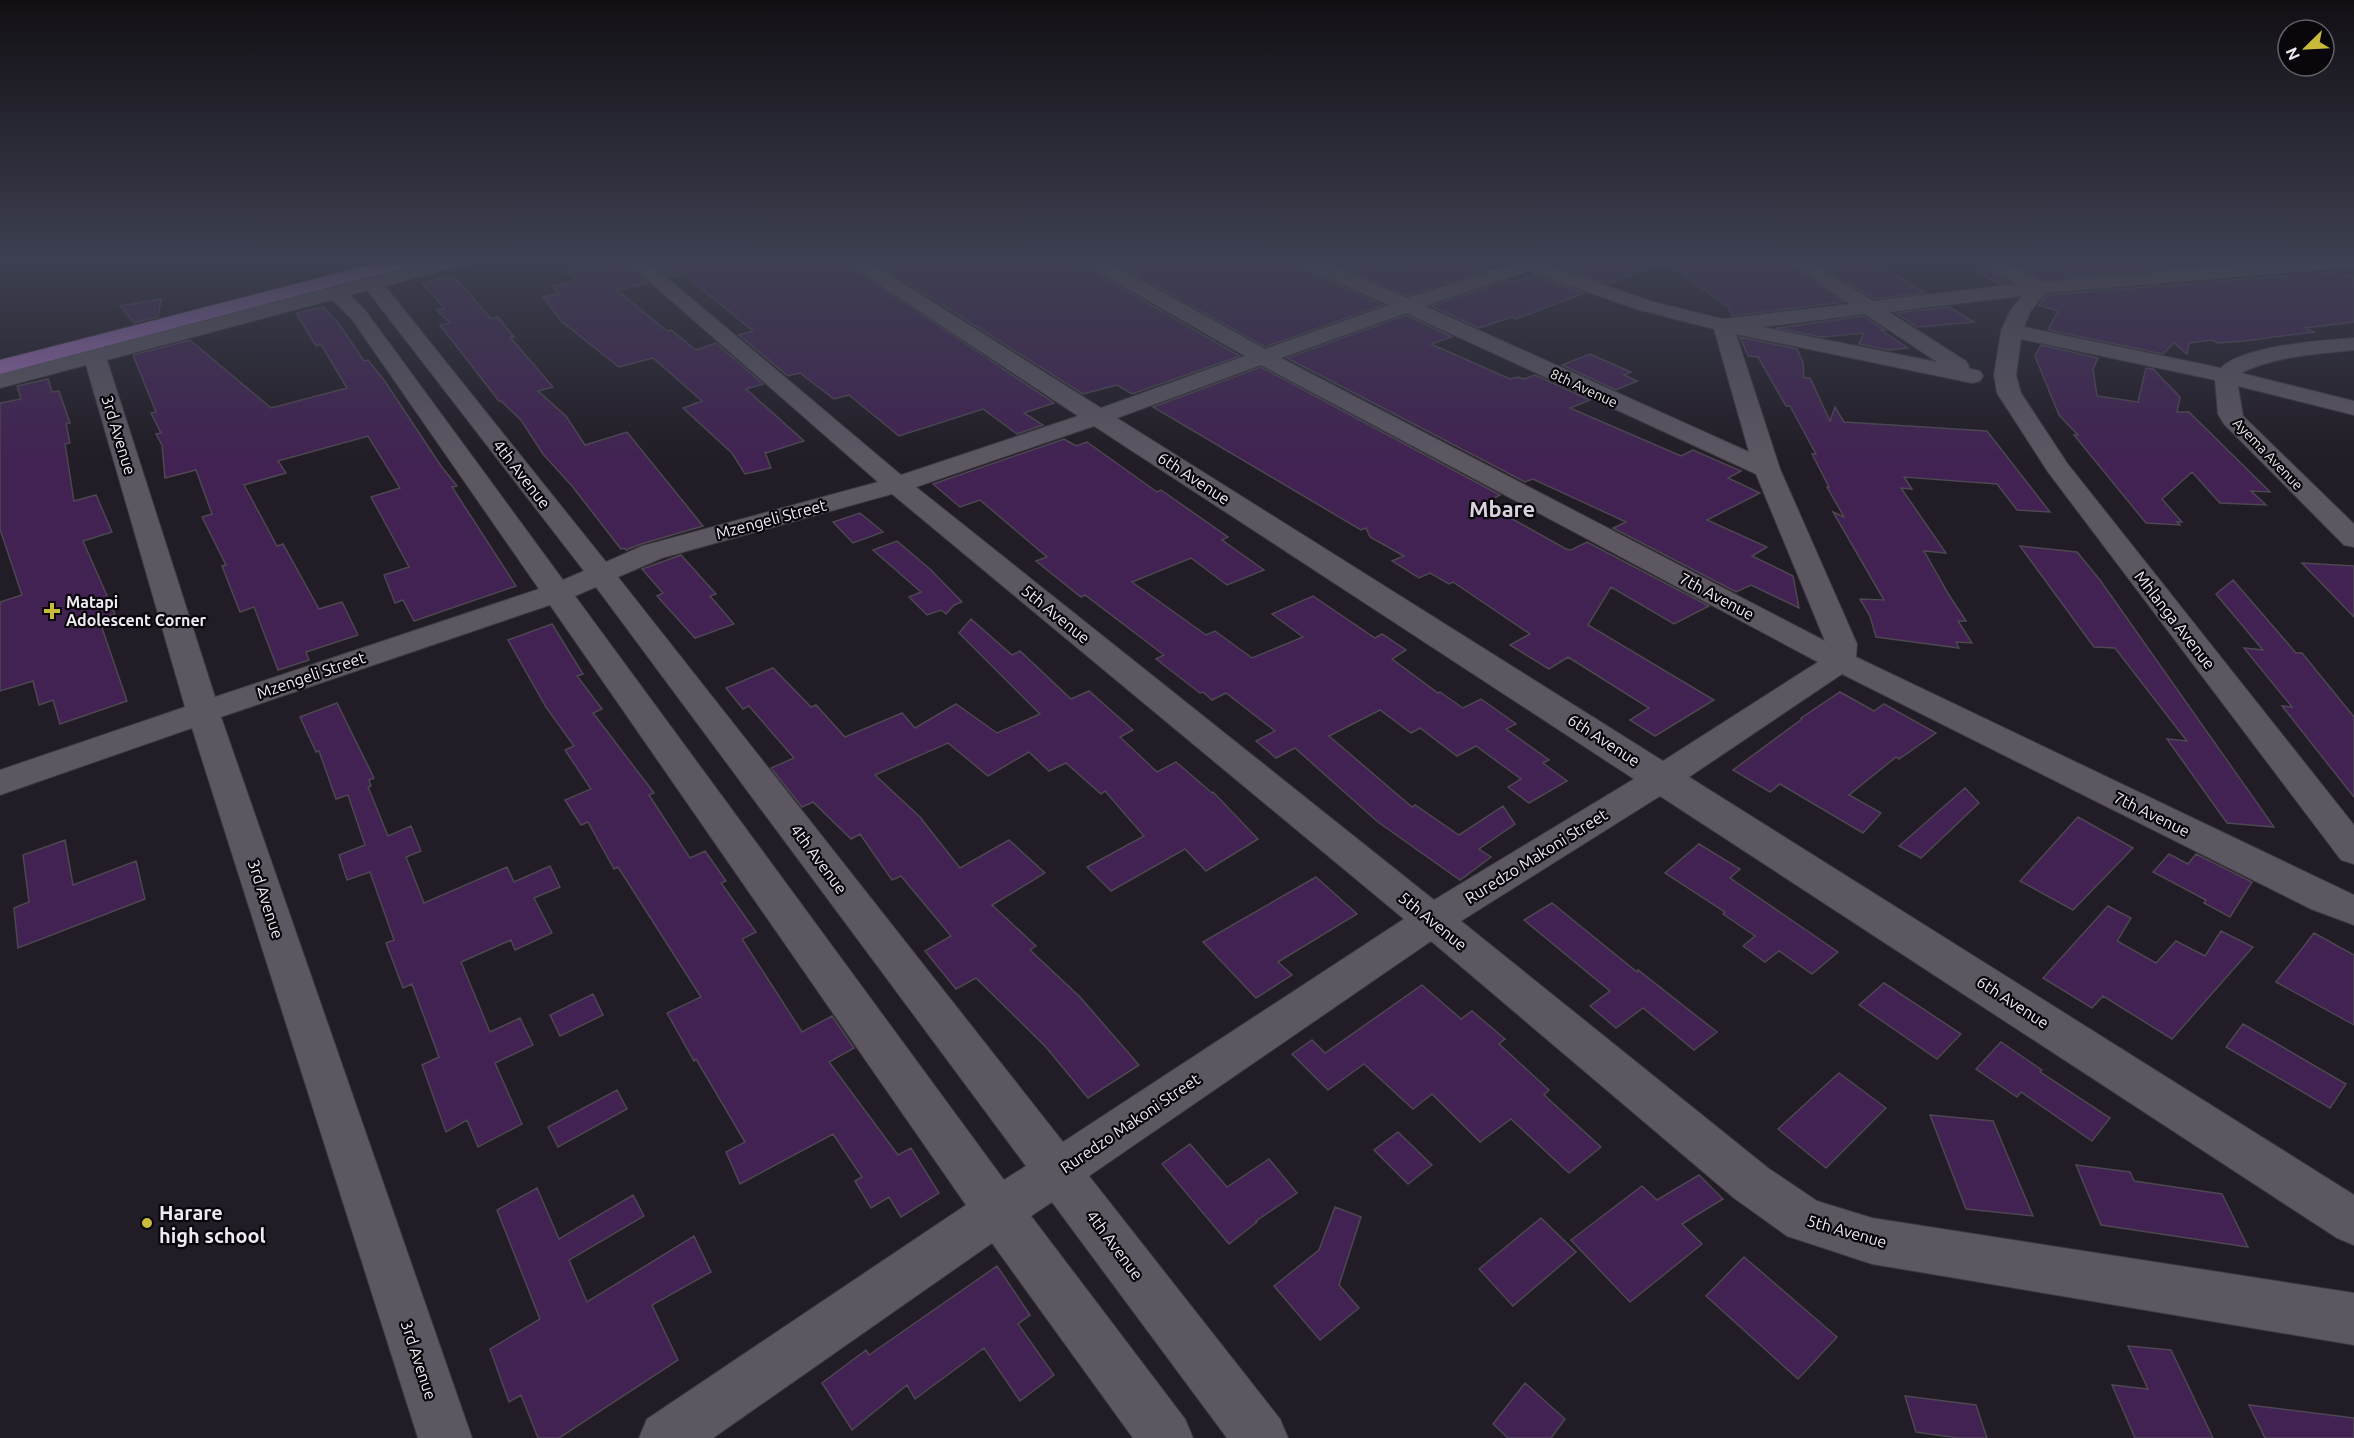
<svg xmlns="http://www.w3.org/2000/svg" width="2354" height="1438" font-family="Ubuntu,sans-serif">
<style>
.building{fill:#412252;stroke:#4d4751;stroke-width:1.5}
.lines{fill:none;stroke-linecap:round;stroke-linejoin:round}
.minor-casing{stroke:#3d3840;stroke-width:2}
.major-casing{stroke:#3d3840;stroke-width:2}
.minor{fill:#5d5762;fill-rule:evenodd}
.major{fill:#986cb1;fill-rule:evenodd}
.poi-dot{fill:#c9ba3a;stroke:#09070b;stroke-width:2}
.labels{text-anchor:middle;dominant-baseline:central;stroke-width:4.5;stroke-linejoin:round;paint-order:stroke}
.far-street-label{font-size:14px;fill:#efebf2;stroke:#09070b}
.street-label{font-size:16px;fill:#efebf2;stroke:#09070b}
.poi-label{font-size:16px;font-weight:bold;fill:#efebf2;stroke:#09070b;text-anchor:start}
.near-poi-label{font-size:20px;font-weight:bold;fill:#efebf2;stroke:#09070b;text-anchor:start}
.district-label{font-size:22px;font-weight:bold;fill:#dad2df;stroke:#09070b}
</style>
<rect width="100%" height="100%" fill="#211c25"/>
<path class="building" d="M616,260H623L648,283L617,290L667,331L671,330L696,350L716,343L763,384L746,389L804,441L766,453L765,452L771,468L745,474L732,453L683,408L702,401L653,358L619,367L561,321L543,297L559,294L553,286L576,281L566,271Z
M650,260H841L1054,403L1024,413L1043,425L1017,434L983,409L899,436L849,395L834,399L800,373L788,376L739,335L753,331L683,274L670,277Z
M871,260H1080L1083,266L1240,356L1132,394L1117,385L1083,394Z
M1110,260H1292L1295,266L1383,305L1265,347Z
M1326,260L1377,261L1395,268L1423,260H1463L1486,270L1407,296Z
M1578,260H1785L1844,302L1732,316L1728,307L1665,262L1608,284L1559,267Z
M1814,260H1872L1925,293L1874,299Z
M2052,260H2205L2215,265L2043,280L2019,267L2058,264Z
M1986,269L2011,283L1999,284L1974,270Z
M2333,272L2341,276H2354V322L2305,328L2314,332L2243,341L2218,343L2212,340L2189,343L2187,354L2174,343L2163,354L2048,330L2058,311L2039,305L2046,295Z
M1534,275L1584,293L1516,319L1512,317L1479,328L1431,306L1509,280L1514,282Z
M452,276L466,289L491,319L498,317L514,337H510L553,387L538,391L566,416L585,445L627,432L703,526L641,544L626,550L624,548L621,549L572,486L543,454L521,420L501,401H499L440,325L450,323L437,310L444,308L422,283Z
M161,299L158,317L134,323L120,306Z
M323,307L339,324L364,361L368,360L384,380L441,466L457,486L452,487L516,586L414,621L403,600L395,603L384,575L409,567L371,497L400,488L368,436L278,461L286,473L244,485L277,546L283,544L319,609L342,602L358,635L306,652L309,660L278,670L254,607L240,612L222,566L226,565L202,517L212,514L196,470L165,478L162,445L156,434L161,433L151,413L156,412L133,355L190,340L271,408L347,388L321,344L316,346L296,313Z
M1949,307L1974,322L1917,327L1896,313Z
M1406,315L1452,337L1431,344L1510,379L1518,377L1524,379L1535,375L1590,400L1570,408L1681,456L1693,450L1741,471L1728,478L1760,493L1707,520L1767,547L1752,556L1793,576L1799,608L1751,585L1736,592L1613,528L1626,522L1533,479L1525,482L1287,358Z
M1864,316L1885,330H1881L1908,348L1889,350L1859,344L1864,333L1822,337L1776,328Z
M1740,337L1797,349L1803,363L1804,378H1810L1830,421L1835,407L1844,422L1987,431L2050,512L2017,510L1997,484L1904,477L1912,489L1901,488L1946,553L1924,551L1949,595L1966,621H1958L1972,643L1956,642L1959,648L1876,637L1870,616L1860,599L1884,600L1833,512L1844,517L1827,487H1829L1812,454H1816L1790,406H1786L1758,357L1748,356Z
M2041,345L2098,358L2093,369L2097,396L2138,402L2146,368L2153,369L2180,397L2177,412H2189L2270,492L2251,491L2266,505L2220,503L2192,472L2162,499L2182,522H2177L2180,525L2146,523L2074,435H2078L2059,415L2035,356Z
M1590,354L1631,372L1624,375L1637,381L1616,390L1562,365Z
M1261,367L1500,495L1484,503L1566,549L1571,550L1587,542L1709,606L1674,624L1611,587L1588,625L1714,700L1655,736L1630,720L1649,708L1568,657L1549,669L1510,645L1530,634L1453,582L1449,584L1430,573L1419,578L1392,561L1404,556L1370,537L1366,528L1361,530L1153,407Z
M48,379L52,392L59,391L70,423L66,424L70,443L65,444L74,501L96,495L112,532L83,541L115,614L99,619L127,701L60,724L53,700L39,705L33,681L0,691V602L22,595L0,529V403L21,399L17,386Z
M1064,439L1076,446L1087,442L1157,492L1161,490L1228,537L1222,540L1264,570L1227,585L1191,558L1132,582L1206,635L1215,631L1252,658L1303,637L1272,614L1313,596L1375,638L1382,634L1406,650L1392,659L1438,693L1440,692L1463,708L1481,699L1516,724L1506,729L1549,760L1543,763L1567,781L1529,803L1508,787L1521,779L1476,746L1457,756L1420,728L1411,733L1380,710L1329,736L1412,807L1415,805L1459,835L1503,806L1515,824L1479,849L1491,857L1460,880L1378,822L1295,748L1276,758L1256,741L1275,731L1226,693L1212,700L1203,692L1200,693L1156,659L1164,655L1085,595L1081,597L1036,561L1047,557L980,500L960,507L933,484Z
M860,513L883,532L853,543L833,522Z
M897,541L931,570L962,602L954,605L946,614L941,610L927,615L909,597L921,592L873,550Z
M2020,546L2077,552L2100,580L2274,827L2227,823L2167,739L2187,741L2115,648L2094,647Z
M681,555L716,594L710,596L734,624L695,638L657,596L663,593L642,569Z
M2302,563L2354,566V617Z
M2233,580L2296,653H2302L2354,717V797L2282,706L2292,707L2244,648L2263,650L2216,594Z
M971,619L1012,655L1020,651L1071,699L1089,691L1133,730L1120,737L1157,772L1176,762L1212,793L1213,792L1258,839L1206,871L1185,849L1111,891L1087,867L1144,836L1105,791L1101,794L1066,763L1049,771L1029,752L988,776L948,743L875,775L920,817L960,868L1009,840L1045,873L992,905L1036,946L1030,950L1080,997L1139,1065L1088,1098L1045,1046L976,978L956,989L925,951L951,936L901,876L892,880L860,834L851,839L813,802L802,807L771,768L794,758L749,706L743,709L726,688L773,668L811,707L816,705L845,737L902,713L915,728L956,704L997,733L1040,714L959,633Z
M552,624L583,674L577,676L602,709L593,713L654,793L649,795L690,858L705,851L726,881L721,883L756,932L742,939L802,1032L832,1016L854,1048L829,1062L898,1155L911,1148L939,1193L901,1217L889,1197L871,1208L855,1181L862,1177L833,1134L740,1184L726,1152L745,1142L696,1059L694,1061L667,1013L701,997L618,867L614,869L588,822L581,825L565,800L591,789L565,750L574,746L546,707L508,640Z
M1840,692L1874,711L1884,704L1936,733L1899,759L1896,757L1849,795L1881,813L1863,833L1780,784L1770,792L1733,770L1802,719L1801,718Z
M337,703L374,778L369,780L371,786L368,787L388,836L411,826L421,851L406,857L424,903L507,867L514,882L550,866L560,887L534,898L552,933L515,950L511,940L461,962L490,1032L520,1018L533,1045L495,1063L522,1124L478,1147L467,1120L446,1132L422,1065L439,1057L412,984L403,988L386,943L394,940L370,872L347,880L339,855L365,845L348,795L336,799L319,751L316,752L300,717Z
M1965,788L1979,803L1921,858L1899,846Z
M2078,817L2133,848L2073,910L2020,881Z
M65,840L73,885L136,861L145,899L18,948L14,908L29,902L23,855Z
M1699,844L1740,869L1730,878L1838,952L1812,974L1779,951L1765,962L1743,946L1755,936L1723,914L1725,912L1665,873Z
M2169,854L2188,864L2196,854L2252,882L2230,917L2204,903L2206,900L2153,872Z
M1316,877L1357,914L1278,962L1292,975L1256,998L1203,942Z
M1552,903L1637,972L1638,970L1717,1032L1694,1050L1643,1008L1616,1028L1590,1006L1610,991L1524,920Z
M2108,906L2131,918L2117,941L2156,963L2176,941L2205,956L2221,931L2253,947L2172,1039L2103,996L2092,1008L2043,978Z
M2314,933L2354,955V1025L2276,982Z
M1884,983L1961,1034L1937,1059L1859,1005Z
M1422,985L1461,1019L1472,1011L1505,1039L1499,1044L1549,1090L1544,1095L1601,1147L1569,1173L1511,1119L1480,1142L1432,1094L1413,1109L1364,1064L1328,1090L1292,1054L1312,1040L1325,1053Z
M593,994L603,1015L560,1036L550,1015Z
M2243,1024L2346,1084L2330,1108L2226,1047Z
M2001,1042L2042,1070L2040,1072L2110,1118L2092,1141L2021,1092L2017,1097L1976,1069Z
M1839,1073L1886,1108L1826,1168L1778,1129Z
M617,1090L627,1109L558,1147L548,1127Z
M1930,1115L1993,1121L2033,1216L1966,1209Z
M1398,1132L1432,1165L1408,1184L1374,1150Z
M1190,1144L1227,1187L1269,1159L1297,1193L1256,1221L1257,1222L1229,1244L1162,1164Z
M2076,1165L2130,1172L2134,1181L2222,1194L2248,1247L2101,1225Z
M1699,1175L1723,1199L1682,1224L1702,1244L1630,1302L1571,1240L1642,1186L1657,1200Z
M537,1188L559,1239L633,1195L644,1216L569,1260L587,1302L694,1236L711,1272L652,1305L678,1360L559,1438H538L521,1395L509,1402L490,1349L540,1319L497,1210Z
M1335,1207L1361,1217L1339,1285L1359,1308L1320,1340L1274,1286L1319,1250Z
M1541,1218L1576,1252L1513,1306L1479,1269Z
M1744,1257L1837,1337L1798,1379L1706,1296Z
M997,1266L1030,1315L1018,1324L1054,1375L1020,1401L984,1348L915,1399L907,1385L852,1430L822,1383L866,1350L869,1355Z
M2128,1346L2171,1350L2213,1438H2135L2112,1385L2148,1389Z
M1525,1383L1565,1419L1551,1438H1508L1493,1424Z
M1905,1396L1976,1405L1987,1438H1958L1916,1432Z
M2249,1405L2354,1418V1438H2265Z"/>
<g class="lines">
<g class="minor-casing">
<path id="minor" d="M437,260H469L467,264L385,286L606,562L642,546L878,482L625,260H646L901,475L1078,416L843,260H866L1101,408L1245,356L1084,264L1082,260H1105L1265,349L1389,305L1296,264L1294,260H1320L1407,298L1510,265L1508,260H1553L1547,265L1650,301L1723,319L1850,304L1787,260H1809L1873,301L2018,284L1981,264L1979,260H2003L2042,282L2295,260H2354V267L2045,293L2030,312L2024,327L2221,368C2242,346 2323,340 2354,338V350C2316,354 2276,356 2241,373L2354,401V415L2238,386L2243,416L2354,524V547L2344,545L2224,424L2218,414L2215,380L2021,339L2016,375L2021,393L2067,463L2354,825V864L2341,860L2048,472L1997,393L1994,375L2001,331L2010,311L2022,296L1889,312L1966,361L1969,366L1968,368L1980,371L1983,376L1980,381L1972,383L1736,334L1780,469L1857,644L1856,657L2354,895V925L2311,909L1842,674L1689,777L2354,1195V1245L2337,1238L1660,796L1461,921L1768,1168L1817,1201L1872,1218L2354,1293V1345L1872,1264L1787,1236L1734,1198L1431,941L1089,1176L1280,1419L1288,1438H1227L1052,1202L1031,1216L1185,1419L1193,1438H1133L992,1243L713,1438H639L647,1419L966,1205L550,605L221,717L472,1438H418L192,728L0,795V770L185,707L86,365L0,388V374ZM1528,271L1636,309L1714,329L1749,452L1425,306ZM367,290L584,571L563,580L365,310L350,295ZM332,300L351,318L539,589L215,697L107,360ZM1406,313L1756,474L1825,641L1281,358ZM1865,314L1937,362L1762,327ZM1261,365L1818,662L1663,761L1117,418ZM1094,426L1634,779L1434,900L916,487ZM892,494L1404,919L1063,1142L618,577L662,558ZM596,587L1026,1166L1004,1180L575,596Z"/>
</g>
<g class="major-casing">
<path id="major" d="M389,260H421L419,264L0,374V360Z"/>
</g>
<use href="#minor" class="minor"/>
<use href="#major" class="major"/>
</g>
<linearGradient id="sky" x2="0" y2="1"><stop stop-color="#120f14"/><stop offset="0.56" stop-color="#3d4051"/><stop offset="1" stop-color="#3d4051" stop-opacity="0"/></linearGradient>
<rect width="2354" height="462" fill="url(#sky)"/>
<g class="poi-dot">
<path d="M49 602h6v6h6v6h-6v6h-6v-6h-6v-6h6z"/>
<circle cx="147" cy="1223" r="6"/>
</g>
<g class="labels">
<g class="far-street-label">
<text transform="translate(1584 388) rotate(25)">8th Avenue</text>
<text transform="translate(2268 454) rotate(46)">Ayema Avenue</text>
</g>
<g class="street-label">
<text transform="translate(119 435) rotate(73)">3rd Avenue</text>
<text transform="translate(522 474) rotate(52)">4th Avenue</text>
<text transform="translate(1194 478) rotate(33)">6th Avenue</text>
<text transform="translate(771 519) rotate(-15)">Mzengeli Street</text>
<text transform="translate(1717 596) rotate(28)">7th Avenue</text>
<text transform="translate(1056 614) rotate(39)">5th Avenue</text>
<text transform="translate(2175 620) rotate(52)">Mhlanga Avenue</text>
<text transform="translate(311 675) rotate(-19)">Mzengeli Street</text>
<text transform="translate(1604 740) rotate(33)">6th Avenue</text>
<text transform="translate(2152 814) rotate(26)">7th Avenue</text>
<text transform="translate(1536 856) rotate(-32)">Ruredzo Makoni Street</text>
<text transform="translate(819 859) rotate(53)">4th Avenue</text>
<text transform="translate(266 899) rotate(72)">3rd Avenue</text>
<text transform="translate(1433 921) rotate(39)">5th Avenue</text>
<text transform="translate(2013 1002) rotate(33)">6th Avenue</text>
<text transform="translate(1130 1123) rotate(-34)">Ruredzo Makoni Street</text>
<text transform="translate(1847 1231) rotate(16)">5th Avenue</text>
<text transform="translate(1115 1245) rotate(53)">4th Avenue</text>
<text transform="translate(419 1360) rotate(72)">3rd Avenue</text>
</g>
<g class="poi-label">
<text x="66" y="602">Matapi<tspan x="66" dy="18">Adolescent Corner</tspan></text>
</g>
<g class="near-poi-label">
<text x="159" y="1212">Harare<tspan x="159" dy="23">high school</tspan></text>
</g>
<g class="district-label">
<text x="1502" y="508">Mbare</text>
</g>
</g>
<g transform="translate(2306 48) rotate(246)"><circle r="28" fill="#09070b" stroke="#656267" stroke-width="1.5"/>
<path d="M0-4.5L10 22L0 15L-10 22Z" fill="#c9ba3a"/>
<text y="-9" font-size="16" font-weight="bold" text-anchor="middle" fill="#efebf2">N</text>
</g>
</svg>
